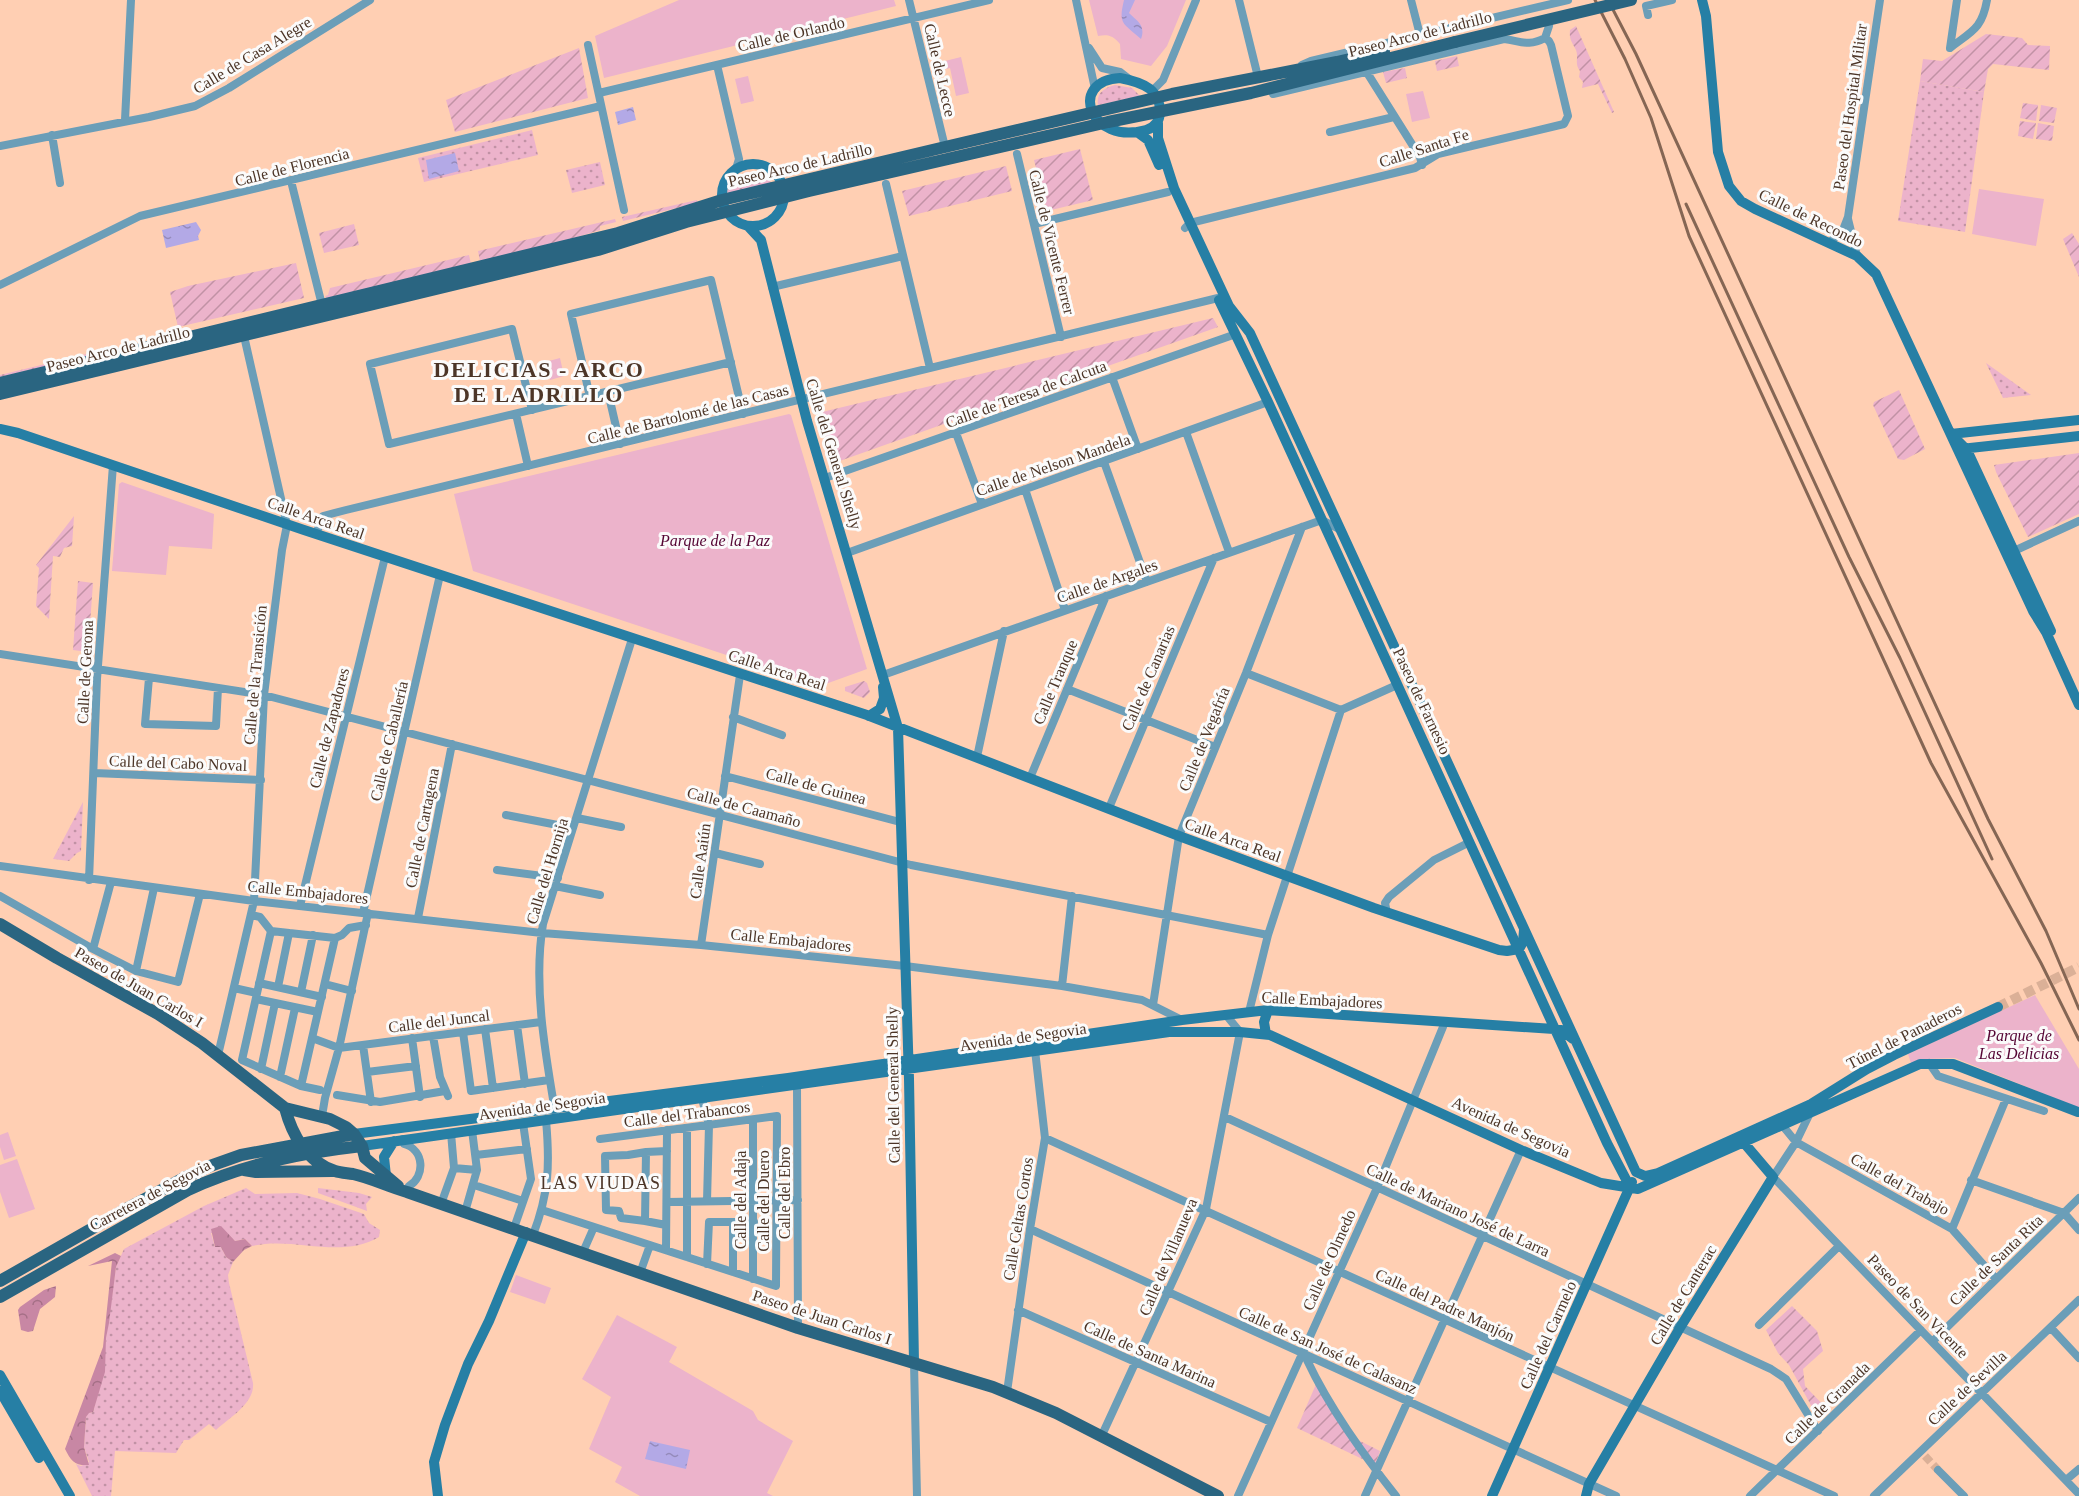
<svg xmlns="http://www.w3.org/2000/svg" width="2079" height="1496" font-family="'Times New Roman',serif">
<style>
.grass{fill:url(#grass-dots)}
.forest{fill:url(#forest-crowns)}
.park{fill:#ecb3cb}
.garden{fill:url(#garden-furrows)}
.water{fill:url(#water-ripples)}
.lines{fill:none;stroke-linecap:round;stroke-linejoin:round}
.street-tunnel{stroke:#dbb097;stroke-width:8;stroke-dasharray:8 4;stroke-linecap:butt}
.secondary-tunnel{stroke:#dbb097;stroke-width:10;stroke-dasharray:10 5;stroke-linecap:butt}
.street{stroke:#6b9eb8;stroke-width:8}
.secondary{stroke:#267fa5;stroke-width:10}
.primary{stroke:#2a6581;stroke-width:12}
.rail{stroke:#856654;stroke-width:3}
.primary-bridge{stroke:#2a6581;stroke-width:12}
.labels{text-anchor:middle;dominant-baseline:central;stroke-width:6;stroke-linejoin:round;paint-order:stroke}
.street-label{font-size:16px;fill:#4c3527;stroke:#fbfbfb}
.park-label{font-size:16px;font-style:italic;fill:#550534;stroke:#fbfbfb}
.neighbourhood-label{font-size:18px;letter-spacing:1.5px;fill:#4c3527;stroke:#fbfbfb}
.district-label{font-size:22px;font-weight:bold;letter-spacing:1.5px;fill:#4c3527;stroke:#fbfbfb}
</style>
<defs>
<pattern id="grass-dots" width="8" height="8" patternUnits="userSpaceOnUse" patternTransform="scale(1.5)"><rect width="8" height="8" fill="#ecb3cb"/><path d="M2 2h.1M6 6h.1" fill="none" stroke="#c192a5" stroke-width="1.8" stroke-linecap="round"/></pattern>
<pattern id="forest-crowns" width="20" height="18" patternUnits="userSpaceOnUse" patternTransform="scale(1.5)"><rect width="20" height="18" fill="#c887a4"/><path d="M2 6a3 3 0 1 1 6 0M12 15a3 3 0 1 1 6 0" fill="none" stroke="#a56f86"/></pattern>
<pattern id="garden-furrows" width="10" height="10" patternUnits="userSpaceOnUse" patternTransform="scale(1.5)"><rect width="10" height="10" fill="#ecb3cb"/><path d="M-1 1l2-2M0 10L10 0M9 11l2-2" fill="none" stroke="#c192a5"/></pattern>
<pattern id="water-ripples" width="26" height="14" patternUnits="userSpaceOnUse" patternTransform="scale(1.5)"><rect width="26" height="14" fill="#b3a9e6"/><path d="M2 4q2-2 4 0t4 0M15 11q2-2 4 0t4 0" fill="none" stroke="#948aba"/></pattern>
</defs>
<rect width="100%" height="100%" fill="#ffcfb3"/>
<path class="grass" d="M1920,81L1984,92L1965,232L1898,221Z
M1115,85L1132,88L1140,96L1098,105C1096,93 1104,88 1115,85Z
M532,130L538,155L424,182L418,158Z
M600,162L605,185L572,193L566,170Z
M746,172C757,172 767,172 771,183L730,194L727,192L730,182Z
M115,347V350L0,377V375Z
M1986,363L2031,395L2003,398Z
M83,802L81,851L77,853L69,861L53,859Z
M246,1188L255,1194L297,1193L320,1199L364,1214L369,1223L380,1230L379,1237C340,1260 294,1236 252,1246L245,1239L235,1241L227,1234L211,1233L215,1247H221L226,1257L233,1262L228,1275L229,1283L253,1383C255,1403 229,1418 216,1430L209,1424L189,1440H184L176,1453L115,1451L111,1496H92L76,1464L81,1466L89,1462L84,1447L86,1417L88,1413L93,1412L105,1365L104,1352L116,1267L124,1249L204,1206Z
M318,1188L359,1193L372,1197L366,1204L367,1211L318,1193Z"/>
<path class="forest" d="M221,1226L235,1241L245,1239L252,1246L244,1250L233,1262L226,1257L221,1247H215L211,1229Z
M115,1253L121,1256L116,1267L109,1323L106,1338L105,1372L93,1412L89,1413L86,1417L84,1447L89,1465C75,1466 71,1461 65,1449L103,1347L112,1261L88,1266Z
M56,1286L55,1297L40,1309L33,1331L28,1332L21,1330L18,1310L20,1307L44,1290Z"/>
<path class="park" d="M679,0H894L896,6L604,78L595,36Z
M1089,0H1186L1167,46L1151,66L1121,59L1120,44C1113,36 1109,34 1098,36Z
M961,57L969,93L956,96L950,68L946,69L945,61Z
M748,76L754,101L741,104L735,79Z
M1423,91L1430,118L1412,122L1406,94Z
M1979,189L2044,199L2036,246L1972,234Z
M560,358L564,376L550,380L545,362Z
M789,414L791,415L867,669L820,686L473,571L454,494Z
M122,482L214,514L212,549L169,546L166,575L112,571L119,484Z
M2035,995L2079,1069V1108L1955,1058L1925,1059L1911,1063L1908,1054Z
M8,1132L16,1156L4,1160L0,1147V1135Z
M17,1159L35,1209L9,1218L0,1192V1165Z
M516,1275L551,1288L545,1304L510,1292Z
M617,1315L677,1347L669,1362L753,1411L758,1420L793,1441L767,1493L773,1496H640L615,1482L622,1467L589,1449L611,1397L582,1379Z"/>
<path class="garden" d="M1576,26L1614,112L1612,113L1598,84L1582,88L1583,82L1579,77L1580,71C1574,63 1579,58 1576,50C1572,42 1569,40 1570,30Z
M1986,34L2022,38L2028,45L2050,46L2049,70L1993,64L1988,69L1984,92L1920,81L1923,59L1942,61Z
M579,48L588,98L455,132L446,100Z
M1457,56L1459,66L1437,71L1435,61Z
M1405,68L1407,78L1386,83L1383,72Z
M2023,103L2038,105L2036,121L2020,118Z
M2041,105L2057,108L2054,123L2039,121Z
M2020,121L2036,123L2033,139L2018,136Z
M2038,123L2054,126L2052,141L2036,139Z
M1080,149L1093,200L1047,211L1034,160Z
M1006,166L1012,191L909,216L902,191Z
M697,200V203L623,221L622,217Z
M615,219L616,222L600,226V230L551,245L480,261L478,251Z
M354,224L359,245L324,253L319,233Z
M2072,233L2079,244V277L2063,239Z
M469,255L471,264L327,299L325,296L328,295L330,288Z
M296,263L304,298L178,327L170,292L188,286Z
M1213,318L1218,327L834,463L821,421L824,418L822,412Z
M1899,390L1925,449L1904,460L1898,459L1873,405L1874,402Z
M2079,453V514L2028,537L1996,472L1994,465Z
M74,516L72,546L64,548L60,557L53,556L49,619L36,606L39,568L36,565Z
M78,581L93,583L88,652L73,650Z
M864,681L867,683L870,692L864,698L845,691V687Z
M1792,1306L1817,1331L1823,1351L1803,1369L1805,1386L1829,1411L1819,1420L1789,1365L1778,1353L1766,1330Z
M1317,1382L1358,1440L1380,1451L1375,1465L1297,1428Z"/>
<path class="water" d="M1124,0H1135L1129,13C1137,21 1146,25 1141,39C1123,23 1118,25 1124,0Z
M633,107L636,120L618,125L615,112Z
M455,153L459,171L429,179L426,160Z
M196,222L201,230L198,236L199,240L166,248L162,230Z
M650,1441L690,1450L686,1469L645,1459Z"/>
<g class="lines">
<path class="street-tunnel" d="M1925,1456L1938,1470"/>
<path class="secondary-tunnel" d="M1998,1007L2079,967"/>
<path class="street" d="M909,0L945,147
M1076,0L1095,89
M1239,0L1258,77
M1411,0L1420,35
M1957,0L1950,48C1972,31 1982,29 1987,0
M1648,15L1646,6L1672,0
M1545,38L1549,26
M588,45L624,210
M1089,48L1102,68L1120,72L1129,79
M717,65L739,159
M1302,65L1311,61L1568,0
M1366,71L1420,157L1422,165
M1152,91L1163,80L1196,0
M599,93L989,0
M1273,94L1504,39C1521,41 1528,47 1545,38
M125,120L131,0
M1330,132L1394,117
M52,135L60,183
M0,146L149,117L195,106L229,88L370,0
M1017,154L1061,337
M736,169L739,159
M291,181L322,305L324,306
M886,184L930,368
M1848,219L1857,256
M1034,224L1168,192
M1185,228L1190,223L1415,168L1438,154L1564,124L1568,116L1551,45L1549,41L1545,38
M1829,243L1843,230L1848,217L1880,0
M0,285L140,216L601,106
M772,287L903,256
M1112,377L1138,449
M608,392L620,444
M590,397L571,314L711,280L743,414
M532,410L512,329L370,364L389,444C503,417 617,390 731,362
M516,414L528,466
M1186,432L1229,552
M956,433L982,504
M1104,462L1147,582
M825,478L1236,334
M1025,489L1065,610
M316,534L323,516L346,510L1218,298
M2014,551L2079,521
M847,553L1268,402
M0,654L264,695L911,865L1268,935
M1246,673L1341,710
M883,675L1322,520L1339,529
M149,678L145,724L216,726L218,688
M1067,689L1215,747
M733,717L782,735
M977,757L1004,631
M94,773L261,780
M725,776L900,822
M1030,778L1106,596
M1109,808L1214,558
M506,815L573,828
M577,818L621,827
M715,853L760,864
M0,866L254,901L542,933L701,945L905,966L1062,986L1142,1000L1182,1020
M497,870L558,878
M89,880L97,679L113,465
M555,886L600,895
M0,896L93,949L136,971L178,982L200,894
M300,906L385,557
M363,913L440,575
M1387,913L1385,903L1389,897L1434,860L1470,842
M251,915L260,917L271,931L335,938L342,935L349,928L366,925
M418,918L452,744
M271,931L242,1060L301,1086L320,1090
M701,945L740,675
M93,949L111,882
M136,971L154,888
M259,983L322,997
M325,984L352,991
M1062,986L1072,896
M278,987L289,933
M234,988L257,993
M301,992L313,935
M256,999L318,1012
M1153,1005L1179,836L1246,673L1302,527
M1249,1012L1268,935L1341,710L1397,685
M517,1025L525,1084
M485,1029L493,1088
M463,1032L471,1091L549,1080
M433,1036L440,1077L448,1096
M312,1038L339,1048L541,1022
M412,1038L420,1097
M363,1045L371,1102
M218,1055L254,901L264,695L282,550L287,525L244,336L241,335
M1929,1063L1938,1076L2044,1111
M261,1069L275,1003
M367,1072L416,1066
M280,1077L295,1008
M301,1086L335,938
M337,1095L380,1102L445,1091
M702,1099L709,1125L707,1201
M555,1111C545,1052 533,984 543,924L632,639
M1810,1113L1796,1142L1773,1177L2079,1494
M322,1116L325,1098L339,1048L368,913
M1225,1117L1771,1369L1786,1379L1818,1431
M753,1120V1279
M1782,1125L1796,1142L1952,1229L1996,1279
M1045,1138L1834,1496
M403,1139L404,1144C425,1150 425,1177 409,1186
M476,1155L527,1149
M454,1168L477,1170
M1971,1180L2064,1213L2079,1230
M474,1185L523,1201
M667,1202L798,1200
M441,1204L454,1168L451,1133
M542,1210L776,1286L777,1116L600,1139
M465,1212L477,1170L472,1130
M645,1221L621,1218L619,1211L606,1210L605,1156L628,1155L646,1152
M666,1225L645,1221L646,1152L667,1151
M514,1228L531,1179L523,1123
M1030,1229L1616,1496
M1952,1229L2006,1099
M533,1235C549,1193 550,1165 546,1120
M666,1250L667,1130
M583,1252L594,1227
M687,1257V1128
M707,1264L709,1222H754
M733,1272V1222
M640,1273L650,1245
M1018,1310L1271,1422
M1759,1325L1839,1246
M798,1328L797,1085L800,1081
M2051,1328L2079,1358
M1933,1341L2079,1198
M1308,1356L1307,1360C1330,1409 1363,1454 1396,1496
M914,1363L917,1496
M1007,1392L1030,1229L1045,1138L1035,1050
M1102,1435L1206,1209L1240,1032L1226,1015
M1938,1470L1964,1496
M2066,1480L2079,1469
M1238,1496L1377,1188L1445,1022
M1365,1496L1521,1150
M1750,1496L1921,1330
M1874,1496L2079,1300"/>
<path class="secondary" d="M1702,0L1706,16L1718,152L1729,186L1741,201L1755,209L1857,256L1876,274L2033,611L2046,632L2079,705
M1120,78C1131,80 1142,83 1150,89C1163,100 1165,125 1146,130C1090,146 1067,81 1120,78Z
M1158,123V138L1174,188L1229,306L1250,333L1636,1172L1645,1176L1658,1173L1811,1104L1867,1069L1894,1055L1998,1007
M1137,132L1148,140L1159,165
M722 195a31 31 0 1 1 62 0a31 31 0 1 1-62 0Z
M748,226L761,240L807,421L898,728L909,1079L914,1363
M1219,300L1268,402L1607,1143L1630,1187
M0,429L18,433L304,530L867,715L1179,836L1374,908L1499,950L1507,951L1519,949L1523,942L1524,930
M1951,434L2079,420
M1956,439L1967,450L2051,631
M1961,449L2079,436
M869,716L880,709L884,698L883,687
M1266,1034L1264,1022L1268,1010
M354,1134L788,1078L1182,1020L1268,1010L1554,1029L1561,1030L1573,1039
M362,1146L1169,1032H1240L1270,1035L1521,1150L1601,1183L1638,1189L1920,1064H1953L2078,1112
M386,1176L384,1157L394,1141
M0,1375L70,1496
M0,1391L39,1458
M438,1496L434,1462L445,1425L468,1364L489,1321L526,1232
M1492,1496L1632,1182
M1586,1496L1589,1484L1681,1326L1773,1177L1739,1137"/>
<path class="primary" d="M0,383L618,233L722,200L945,147L1172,94L1337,62L1384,51
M0,394L598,250L686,222L809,191L1108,122L1251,93L1455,42
M0,924L57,958L158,1014L202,1043L285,1108L330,1119L346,1127L354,1134L362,1146L365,1158L398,1186
M285,1108C292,1135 307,1162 335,1171C341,1173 347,1173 353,1174C371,1178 389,1187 407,1192L798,1328L993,1387L1056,1413L1218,1496
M244,1170L256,1172L332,1171
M0,1281L128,1208L182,1179L210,1166L241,1155L354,1134
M0,1297L188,1190C244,1164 301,1153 362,1146"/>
<path class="rail" d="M1595,0L1625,59L1651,118L1689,236L1931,763L2041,963L2079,1040
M1608,0L1636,54L1988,819L2046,931L2079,1009
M1686,204L1849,557L1900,658L1992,859"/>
<path class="primary-bridge" d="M1455,42L1631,0"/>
</g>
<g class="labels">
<g class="street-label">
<text transform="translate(791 34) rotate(-13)">Calle de Orlando</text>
<text transform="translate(1420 34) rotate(-14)">Paseo Arco de Ladrillo</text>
<text transform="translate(252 55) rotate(-31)">Calle de Casa Alegre</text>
<text transform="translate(940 70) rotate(77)">Calle de Lecce</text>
<text transform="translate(1850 107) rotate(-82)">Paseo del Hospital Militar</text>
<text transform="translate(1424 148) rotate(-18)">Calle Santa Fe</text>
<text transform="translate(800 165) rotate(-13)">Paseo Arco de Ladrillo</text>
<text transform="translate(292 167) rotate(-14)">Calle de Florencia</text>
<text transform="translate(1811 218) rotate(26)">Calle de Recondo</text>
<text transform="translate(1052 242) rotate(76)">Calle de Vicente Ferrer</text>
<text transform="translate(118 349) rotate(-14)">Paseo Arco de Ladrillo</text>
<text transform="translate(1026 394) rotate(-20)">Calle de Teresa de Calcuta</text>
<text transform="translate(688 414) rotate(-14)">Calle de Bartolomé de las Casas</text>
<text transform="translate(834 454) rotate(73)">Calle del General Shelly</text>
<text transform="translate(1053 465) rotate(-19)">Calle de Nelson Mandela</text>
<text transform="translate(316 518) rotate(19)">Calle Arca Real</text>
<text transform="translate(1107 581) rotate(-19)">Calle de Argales</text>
<text transform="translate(777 670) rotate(18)">Calle Arca Real</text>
<text transform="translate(85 672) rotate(-87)">Calle de Gerona</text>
<text transform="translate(255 675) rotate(-85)">Calle de la Transición</text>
<text transform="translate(1148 678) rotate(-67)">Calle de Canarias</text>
<text transform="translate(1055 682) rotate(-67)">Calle Tranque</text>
<text transform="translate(1422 701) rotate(65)">Paseo de Farnesio</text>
<text transform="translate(329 728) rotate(-76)">Calle de Zapadores</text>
<text transform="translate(1204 739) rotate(-68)">Calle de Vegafría</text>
<text transform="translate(389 741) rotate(-77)">Calle de Caballería</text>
<text transform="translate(178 763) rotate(2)">Calle del Cabo Noval</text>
<text transform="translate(816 786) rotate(15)">Calle de Guinea</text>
<text transform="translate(744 807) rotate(15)">Calle de Caamaño</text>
<text transform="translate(422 828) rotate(-79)">Calle de Cartagena</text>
<text transform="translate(1233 840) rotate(20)">Calle Arca Real</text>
<text transform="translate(700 861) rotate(-82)">Calle Aaiún</text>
<text transform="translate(547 871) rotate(-73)">Calle del Hornija</text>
<text transform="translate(308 892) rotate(6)">Calle Embajadores</text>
<text transform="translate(791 940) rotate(6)">Calle Embajadores</text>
<text transform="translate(139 987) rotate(30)">Paseo de Juan Carlos I</text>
<text transform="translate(1322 1000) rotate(3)">Calle Embajadores</text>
<text transform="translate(439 1021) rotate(-7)">Calle del Juncal</text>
<text transform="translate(1904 1036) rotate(-27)">Túnel de Panaderos</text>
<text transform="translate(1023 1037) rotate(-8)">Avenida de Segovia</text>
<text transform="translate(893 1085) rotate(-91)">Calle del General Shelly</text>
<text transform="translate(542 1106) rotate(-8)">Avenida de Segovia</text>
<text transform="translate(687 1114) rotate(-7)">Calle del Trabancos</text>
<text transform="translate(1511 1127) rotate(24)">Avenida de Segovia</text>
<text transform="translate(1900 1184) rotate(29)">Calle del Trabajo</text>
<text transform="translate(784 1193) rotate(-90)">Calle del Ebro</text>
<text transform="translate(150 1195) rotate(-28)">Carretera de Segovia</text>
<text transform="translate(740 1200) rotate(-90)">Calle del Adaja</text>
<text transform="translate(763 1201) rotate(-90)">Calle del Duero</text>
<text transform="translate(1458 1210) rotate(25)">Calle de Mariano José de Larra</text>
<text transform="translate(1018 1219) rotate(-81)">Calle Celtas Cortos</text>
<text transform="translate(1168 1257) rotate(-67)">Calle de Villanueva</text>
<text transform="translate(1329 1260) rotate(-66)">Calle de Olmedo</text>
<text transform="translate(1996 1260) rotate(-44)">Calle de Santa Rita</text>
<text transform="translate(1683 1295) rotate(-59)">Calle de Canterac</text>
<text transform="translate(1445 1305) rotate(25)">Calle del Padre Manjón</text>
<text transform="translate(1918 1306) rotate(46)">Paseo de San Vicente</text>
<text transform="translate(822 1317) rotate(18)">Paseo de Juan Carlos I</text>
<text transform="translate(1548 1335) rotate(-66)">Calle del Carmelo</text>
<text transform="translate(1328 1350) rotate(24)">Calle de San José de Calasanz</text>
<text transform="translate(1150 1354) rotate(24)">Calle de Santa Marina</text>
<text transform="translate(1967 1388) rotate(-43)">Calle de Sevilla</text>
<text transform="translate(1827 1403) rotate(-44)">Calle de Granada</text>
</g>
<g class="park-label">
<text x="715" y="540">Parque de la Paz</text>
<text x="2019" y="1035">Parque de<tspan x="2019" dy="18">Las Delicias</tspan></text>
</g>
<g class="neighbourhood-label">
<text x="601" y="1183">LAS VIUDAS</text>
</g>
<g class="district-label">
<text x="539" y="369">DELICIAS - ARCO<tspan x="539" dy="25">DE LADRILLO</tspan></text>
</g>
</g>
</svg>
